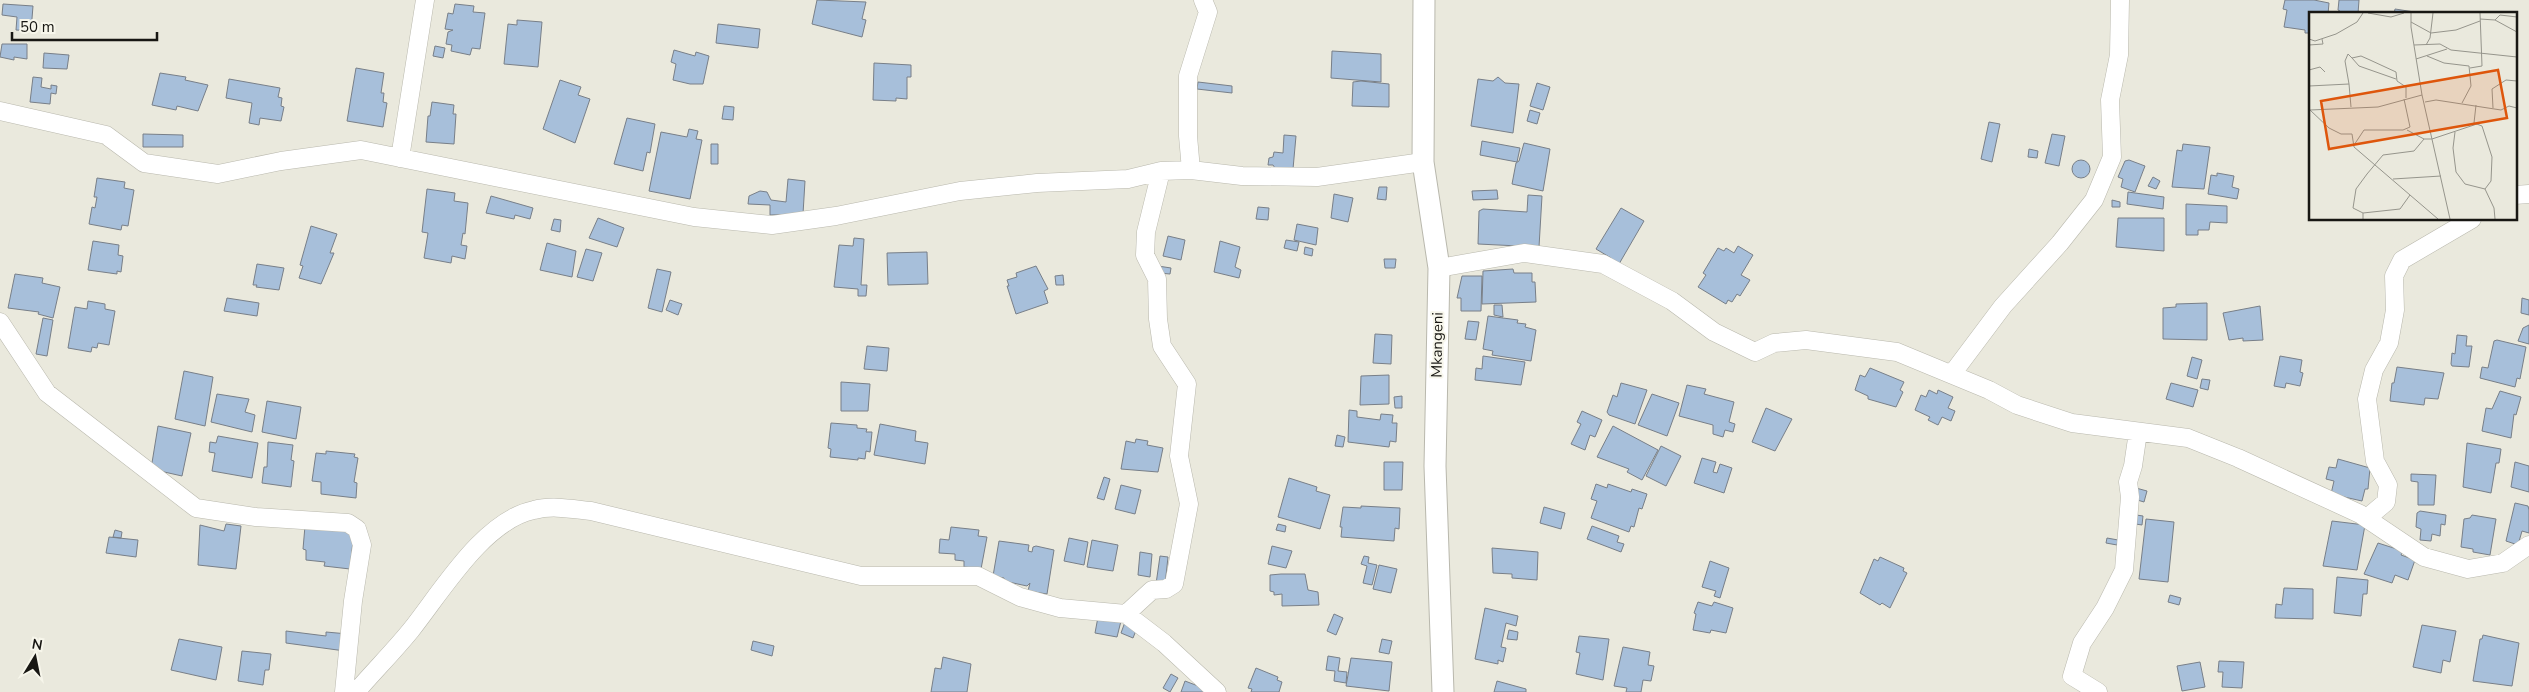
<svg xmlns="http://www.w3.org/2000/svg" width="2529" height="692" font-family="'Nunito Sans',sans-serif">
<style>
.building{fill:#a7bfda;stroke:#787f88}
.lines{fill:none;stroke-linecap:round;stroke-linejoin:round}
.minor-casing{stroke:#b9b8ad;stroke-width:19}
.tertiary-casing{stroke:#b9b8ad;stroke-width:23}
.minor{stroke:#fff;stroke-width:18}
.tertiary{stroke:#fff;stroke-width:21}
.labels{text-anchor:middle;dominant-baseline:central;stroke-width:4;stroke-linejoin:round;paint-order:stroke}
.street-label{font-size:15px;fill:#181713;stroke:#f7f6eb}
.inset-road{fill:none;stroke:#96958c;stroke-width:1}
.view{fill:#de560c;fill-opacity:0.15;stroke:#de560c;stroke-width:2.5}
.inset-edge{fill:none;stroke:#181713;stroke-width:2.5}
</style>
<rect width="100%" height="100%" fill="#eae9dd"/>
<path class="building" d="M817,0L866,2L862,19L866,20L862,37L812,24Z
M2285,0H2314L2329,3L2328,14H2310V33H2305V30L2284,27L2287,10L2283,9Z
M2339,0H2359L2358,14H2340V11L2338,10Z
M3,4L33,6L31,31L16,30L17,17L2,15Z
M455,4L474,6L473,12L485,13L480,49L472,48L470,55L451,51L452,45L446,44L448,32L453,30L445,29L448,13L453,14Z
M2395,9L2421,13V14H2394Z
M517,20L542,22L538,67L504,64L508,24L517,25Z
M718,24L760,29L758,48L716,43Z
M2,44H27V59L14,57V60L0,57Z
M435,46L445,48L443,58L433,56Z
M674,50L695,56L696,52L709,56L703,84H690L673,80L676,64L671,62Z
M1332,51L1381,54V82L1331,78Z
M44,53L69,55L67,69L43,68Z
M874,63L911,65V77H907V99L896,98V101L873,100Z
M356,68L384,73L381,93H384L383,102L387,103L383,127L347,121Z
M160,73L186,77L185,80L208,85L198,111L177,106L176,110L152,105Z
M33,77L42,78L41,87L51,89V85L57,86L56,94L51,93L50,104L30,102Z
M1498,77L1505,83L1519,84L1513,133L1471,126L1478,79L1493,81Z
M229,79L280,88L278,97L282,98L281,106L284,107L281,121L260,118L259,125L249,123L252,103L226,98Z
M560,80L581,87L578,95L590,99L575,143L543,129Z
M1361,81L1389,84V107L1352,106L1353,82Z
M1198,82L1232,86V93L1197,89Z
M1537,83L1550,87L1543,110L1530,106Z
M432,102L454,105L453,114H456L454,144L426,142L428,116H430Z
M724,106L734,107L733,120L722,119Z
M1530,110L1540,113L1537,124L1527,121Z
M627,118L655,124L650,153L647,152L643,171L614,164Z
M1989,122L2000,124L1992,162L1981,159Z
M689,129L698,131L696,139L702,140L690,199L649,191L661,132L687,137Z
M143,134L183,135V147H143Z
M2052,134L2065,136L2059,166L2045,163Z
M1284,135L1296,136L1293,169L1275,168L1273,165H1268L1269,158L1273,157L1274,152L1283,153Z
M1482,141L1520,148L1517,162L1480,155Z
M1524,143L1550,149L1543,191L1512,184L1516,163L1519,161Z
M711,144H718V164H711Z
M2183,144L2210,147L2204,189L2172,187L2177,150L2182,151Z
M2029,149L2038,151L2037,158L2028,157Z
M2129,160L2145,166L2135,192L2121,187L2123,179L2118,177L2125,161Z
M2072 169a9 9 0 1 1 18 0a9 9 0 1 1-18 0Z
M2217,173L2234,176L2232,187L2239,189L2237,199L2208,194L2211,175L2217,176Z
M2153,177L2160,181L2156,189L2148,186Z
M97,178L125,182L124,188L134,190L128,226L122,225L121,230L89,224L92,207L95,208L97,197H94Z
M788,179L805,181L803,214L770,215V205L748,204L749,196L760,191L767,192L771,200L786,202Z
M1379,187H1387L1386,200L1377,199Z
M427,189L455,193L454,201L468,203L465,234L463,233L461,245L467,246L465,259L452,256L451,263L424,258L428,233L422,232Z
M1497,190L1498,199L1473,200L1472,191Z
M2128,192L2164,197L2163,209L2127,204Z
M1334,194L1353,198L1348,222L1331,218Z
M1528,195L1542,196L1539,247L1478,244L1479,211L1483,209L1527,212Z
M491,196L533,208L530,219L515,215L514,219L486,213Z
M2112,200L2120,202V207H2112Z
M2186,204L2227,206V223L2210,222L2209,230H2198V235H2186Z
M1258,207L1269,208L1268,220L1256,219Z
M1621,208L1644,221L1619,264L1608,262L1611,258L1596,249Z
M598,218L624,228L617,247L589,238Z
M2118,218H2164V251L2116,247Z
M554,219L561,220L560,232L551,230Z
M1297,224L1318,228L1316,245L1294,240Z
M311,226L337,234L330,253H334L321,284L299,278L303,266L300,265Z
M1168,236L1185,240L1181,260L1163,256Z
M854,238L864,239L861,285H867L866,296H858V289L834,287L839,245L853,246Z
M1286,240L1299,242L1297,251L1284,248Z
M93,241L119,245L118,255L123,256L121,272L117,271V274L88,270Z
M1220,241L1240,247L1235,267L1241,270L1239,278L1214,272Z
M547,243L576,251L572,277L540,270Z
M1738,246L1753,255L1741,275L1750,280L1740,296L1737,294L1732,302L1728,300L1726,304L1698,287L1706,275L1703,273L1718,248L1724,251L1726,248L1734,253Z
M1305,247L1313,249L1312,256L1304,254Z
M586,249L602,253L593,281L577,277Z
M927,252L928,284L888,285L887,253Z
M1384,259H1396L1395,268H1385Z
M257,264L284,268L279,290L256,287L257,285H253Z
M1036,266L1048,289L1044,291L1048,303L1016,314L1007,286H1009L1007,280L1017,277L1016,273Z
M1158,266L1171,268L1170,274L1159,273Z
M657,269L671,272L662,312L648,308Z
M1513,269L1514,273H1532V282H1535L1536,302L1482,304L1483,271Z
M15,274L43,278L42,283L60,287L53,318L38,314L39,312L8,308Z
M1063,275L1064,285H1056L1055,276Z
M1462,276H1482L1481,311H1461V298H1457Z
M227,298L259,303L257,316L224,311Z
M2522,298L2529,300V315L2521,313Z
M670,300L682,304L678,315L666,310Z
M88,301L105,304V309L115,311L109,345L98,343L97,348L92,347L91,352L68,348L75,307L87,309Z
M2207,303V340L2163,339V308L2176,307V304Z
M1494,305H1502L1503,317L1494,315Z
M2260,306L2263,340L2243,341V338L2229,340L2223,313Z
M1488,316L1518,320L1517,323L1526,324L1525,327L1536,330L1531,361L1492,355L1493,351L1483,349Z
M43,318L53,320L47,356L36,354Z
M1468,321L1479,322L1476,340L1465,339Z
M2529,325V344L2518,341L2523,328Z
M1375,334L1392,335L1391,364L1373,363Z
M2457,335L2467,336L2466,346H2472L2469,367L2452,366L2451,364L2452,353L2455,354Z
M2497,340L2526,347L2520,379L2517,378L2515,387L2480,378L2482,367L2488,368L2494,341Z
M867,346L889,348L887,371L864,369Z
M1483,356L1525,362L1521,385L1475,380L1476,368L1482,369Z
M2280,356L2302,360L2300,372L2303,373L2300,386L2286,383L2285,388L2274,386Z
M2192,357L2202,360L2197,379L2187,376Z
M2397,367L2444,373L2438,399L2425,398L2424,405L2390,401L2392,383H2394Z
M1870,368L1904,382L1900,390L1903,392L1896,407L1868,399V396L1855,390L1860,375L1865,377Z
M184,371L213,377L205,426L175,419Z
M1389,375V404L1360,405L1361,376Z
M2202,379L2210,380L2208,390L2200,388Z
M841,382L870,384L868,411H841Z
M1621,383L1647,390L1635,424L1609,415L1607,412L1613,395L1617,397Z
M2171,383L2198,390L2193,407L2166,399Z
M1687,385L1706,389L1704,394L1734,402L1729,422L1735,424L1733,432L1725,430L1723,437L1713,434V425L1679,416Z
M1929,390L1937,394L1938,390L1953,397L1948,408L1955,411L1951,421L1942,417L1938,425L1928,420L1930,417L1915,410L1921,395L1926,397Z
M2500,391L2521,397L2516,415L2514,414L2511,438L2482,431L2486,408L2492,409Z
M217,394L249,399L245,412L255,415L252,432L211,422Z
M1652,394L1679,403L1667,436L1638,425Z
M1402,396V408H1395L1394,397Z
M267,401L301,407L296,439L262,432Z
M1766,408L1792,419L1775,451L1752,442Z
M1349,410L1357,411V417L1380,420L1381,414L1393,415L1392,423H1397L1396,442L1390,441L1389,447L1348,442Z
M1582,411L1602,420L1595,437L1590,435L1585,450L1571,444L1581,424L1577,422Z
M831,423L857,425V428L867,429L866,432H872L870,452L866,451L865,459L858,458V460L830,457L831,449L828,448Z
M880,424L916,431L915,441L928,443L925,464L874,455Z
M158,426L191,433L182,476L151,469Z
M1613,426L1658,450L1642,480L1627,472L1629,469L1597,457Z
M1337,435L1345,437L1343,447L1335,446Z
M218,436L258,443L252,478L212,471L215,453L209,452L210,442L216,443Z
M1136,439L1148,441L1147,445L1163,448L1158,472L1121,469L1126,441L1135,443Z
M268,442L293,445L291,460L294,461L291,487L262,483L264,467H267Z
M2467,443L2501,449L2499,463H2496L2491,493L2463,487Z
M1661,446L1681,456L1666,486L1646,476Z
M326,451L355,454L354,457L358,458L354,482L357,483L356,498L321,494V482L312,481L316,453L326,454Z
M1702,458L1716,462L1713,472L1717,473L1720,464L1732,468L1724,493L1694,483Z
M2338,459L2370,468L2368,489H2365L2362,501L2331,494L2334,481L2326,479L2329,467L2336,468Z
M1384,462H1403L1402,490H1384Z
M2515,462L2529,466V492L2511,487Z
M2411,474L2436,475L2434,505H2418V482L2411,481Z
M1104,477L1110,479L1104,500L1097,498Z
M1289,478L1317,487L1316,491L1330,495L1320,529L1278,517Z
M1596,484L1607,488L1608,484L1631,492L1632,489L1647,494L1642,509L1639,508L1634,527L1631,526L1629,532L1591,518L1597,501L1591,499Z
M1121,485L1141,490L1135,514L1115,509Z
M2136,488L2147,491L2144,502L2134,499Z
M2515,503L2528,506L2529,510V533L2522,531L2518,545L2506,541Z
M1361,506L1400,508L1399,529L1395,528L1394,541L1341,537L1342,527H1340L1343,507L1361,508Z
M1544,507L1565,513L1561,529L1540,523Z
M2420,511L2446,515L2445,525L2441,524L2440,536L2432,534L2431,541L2420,540L2421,529L2416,527L2417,513Z
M2130,514L2143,516L2142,525L2129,523Z
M2472,515L2496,519L2490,555L2473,552V549L2461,547L2464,519L2470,518Z
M2146,519L2174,522L2168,582L2139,579Z
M2332,521L2365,525L2357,570L2323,566Z
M226,524L241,526L236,569L198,565L200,525L224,531Z
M1278,524L1286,526L1285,532L1276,530Z
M305,526L354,532L350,569L324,566L325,562L306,560V550L303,549Z
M1592,526L1619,536L1617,542L1624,544L1621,552L1587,539Z
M951,527L979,530L978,536L987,537L981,569L964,567V561L955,560V554L939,553L940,539L949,540Z
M115,530L122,532L121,538L113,537Z
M109,537L138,540L136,557L106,553Z
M1069,538L1088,542L1084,565L1064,561Z
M2107,538L2118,540L2117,545L2106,543Z
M1092,540L1118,545L1113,571L1087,567Z
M999,541L1029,545L1028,551L1032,552L1033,547L1036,546L1054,550L1047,594L1028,591L1030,583L1027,586L1004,581V578L993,576Z
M2378,543L2403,551L2401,555L2415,560L2408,580L2395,575L2392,583L2364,574Z
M1272,546L1292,551L1286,568L1268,564Z
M1492,548L1538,552L1537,580L1512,578V574L1493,573Z
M1140,552L1152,554L1150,577L1138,575Z
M1160,556L1168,557L1165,585L1156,584Z
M1364,556L1369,557L1368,563L1377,565L1372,585L1363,583L1367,566L1361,564Z
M1880,557L1904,568L1903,571L1907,573L1890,608L1882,603L1880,605L1860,593L1874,559L1878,561Z
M1710,561L1729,568L1720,598L1714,596L1716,591L1702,587Z
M1379,565L1397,569L1391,593L1373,589Z
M1281,574H1305L1308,590L1318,592L1319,605L1282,606V594L1274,595V592L1270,591V575Z
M2337,577L2368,580L2367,594H2363L2361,616L2334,613Z
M2284,588L2313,589V619L2275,618L2276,604L2282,605Z
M2170,595L2181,598L2179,605L2168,602Z
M1698,602L1712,606L1714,602L1733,608L1726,633L1711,630L1710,633L1693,630L1696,614L1694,613Z
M1485,608L1518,616L1516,626L1506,623L1501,647L1506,648L1503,662L1498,660V664L1475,659Z
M1334,614L1343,618L1336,635L1327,631Z
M1098,617L1121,621L1117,637L1095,633Z
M1125,622L1137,628L1133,638L1121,633Z
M2422,625L2456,631L2450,662L2443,660L2441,673L2413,667Z
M1509,630L1518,632L1517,640L1507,639Z
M286,631L326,636V632L348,634L345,651L286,643Z
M2483,635L2519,643L2512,686L2473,681L2480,639H2482Z
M1579,636L1609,639L1603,680L1576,674L1580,653L1576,652Z
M179,639L222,647L216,680L171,670Z
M1382,639L1392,641L1389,654L1379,652Z
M753,641L774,646L772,656L751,650Z
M1623,647L1650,652L1648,665L1654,666L1651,681L1643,680L1641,692H1626L1627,688L1614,686Z
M242,651L271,654L269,670H265L263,685L238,681Z
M1328,656L1340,658L1338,671L1347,672L1346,683L1334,681L1335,671L1326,670Z
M943,657L971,664L967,692H931L935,668L941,669Z
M1351,658L1392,662L1389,691L1346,686Z
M2219,661L2244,662L2242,688L2222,687L2223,672H2218Z
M2200,662L2205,687L2182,691L2177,666Z
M1256,668L1278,677L1277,680L1282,682L1279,692H1251L1252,689L1248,688Z
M1171,674L1178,678L1170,692L1163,688Z
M1185,681L1206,689L1205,692H1181Z
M1497,681L1526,689V692H1494Z"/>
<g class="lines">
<g class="minor-casing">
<path id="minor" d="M0,111L106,135L144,163L218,174L281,161L361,150L694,217L772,225L836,216L960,191L1037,183L1128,179L1161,171L1191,170L1242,176L1317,177L1423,162
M400,158L425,0
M1191,170L1188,136V76L1208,12L1203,0
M2515,195L2529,194
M1439,268L1524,253L1603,264L1672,301L1714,332L1755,352L1774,343L1806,340L1897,352L1989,390L2017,405L2072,423L2188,438L2238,458L2360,514L2424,557L2468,569L2503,563L2529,545
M0,322L47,393L196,508L256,517L348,523L357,529L362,545L353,601L344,692
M1952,374L2003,306L2060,243L2094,200L2112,157L2110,100L2119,55L2120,0
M2367,518L2386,502L2388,485L2375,461L2367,399L2374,370L2389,343L2395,310L2394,276L2402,260L2472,219
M1126,614L1164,643L1217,692
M356,692C374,671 394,651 411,630C442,591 484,520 534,510C552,505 572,509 591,511L861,576H978L1020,597L1060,608L1126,614L1152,590L1166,589L1174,584L1189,504L1179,456L1187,384L1162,346L1158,319L1157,279L1145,255L1146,232L1161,171
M2098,692L2072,676L2082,643L2105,608L2124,570L2130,497L2128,482L2133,466L2138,432"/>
</g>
<g class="tertiary-casing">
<path id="tertiary" d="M1424,0L1423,162L1439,268L1435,466L1443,692"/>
</g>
<use href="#minor" class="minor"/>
<use href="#tertiary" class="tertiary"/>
</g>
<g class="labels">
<g class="street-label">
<text transform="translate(1437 345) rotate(-89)">Mkangeni</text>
</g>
</g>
<g transform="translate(2309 12)">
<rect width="208" height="208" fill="#eae9dd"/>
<path class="inset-road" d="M59,1L82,5L95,1M102,1V15L113,83L141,207M171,7L186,8L191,3L208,5M186,8L208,20M102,10L122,21L147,18L171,9M0,27L6,29L27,22L48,10L54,1M0,33L14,32L13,27M105,33L131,32L142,38L208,45M117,33L121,26L124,1M118,44L135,51L160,54L162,74L153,91M43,46L50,54L87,67M107,47L138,37M161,56L173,54L171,1M0,58L11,55L16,60M40,72L42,95M0,74L40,72L36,49L39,42L43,46L52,44L61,48L87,60L88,69L97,75V86M116,90L127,88L192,98L200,94L208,96M167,93L165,111L173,114L183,145L182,169L176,177L185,196L186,207M184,96L183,77L197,68L208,69M1,98L20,116L32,122H43L45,135L101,183L91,197L54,201M1,98L69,95L113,83M98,118L115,127H123M146,120L144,136L147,160L156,172L176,177M123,127L168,112M45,133L55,118H94L101,115L95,87M84,167L132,164M101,183L129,207M54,207V201L44,196L47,177L58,162L74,143L105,139L115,127"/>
<path class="view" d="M189,58L198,106L20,137L12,89Z"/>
<rect width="208" height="208" class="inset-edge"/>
</g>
<g transform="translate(35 657) rotate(10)" stroke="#f7f6eb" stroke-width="4" paint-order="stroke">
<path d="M0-4L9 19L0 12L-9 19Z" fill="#181713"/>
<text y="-8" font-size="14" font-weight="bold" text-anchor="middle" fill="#181713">N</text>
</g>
<path d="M12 32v8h145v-8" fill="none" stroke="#181713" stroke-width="2.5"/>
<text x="20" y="32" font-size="15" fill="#181713" stroke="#f7f6eb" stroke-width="4" paint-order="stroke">50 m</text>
</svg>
